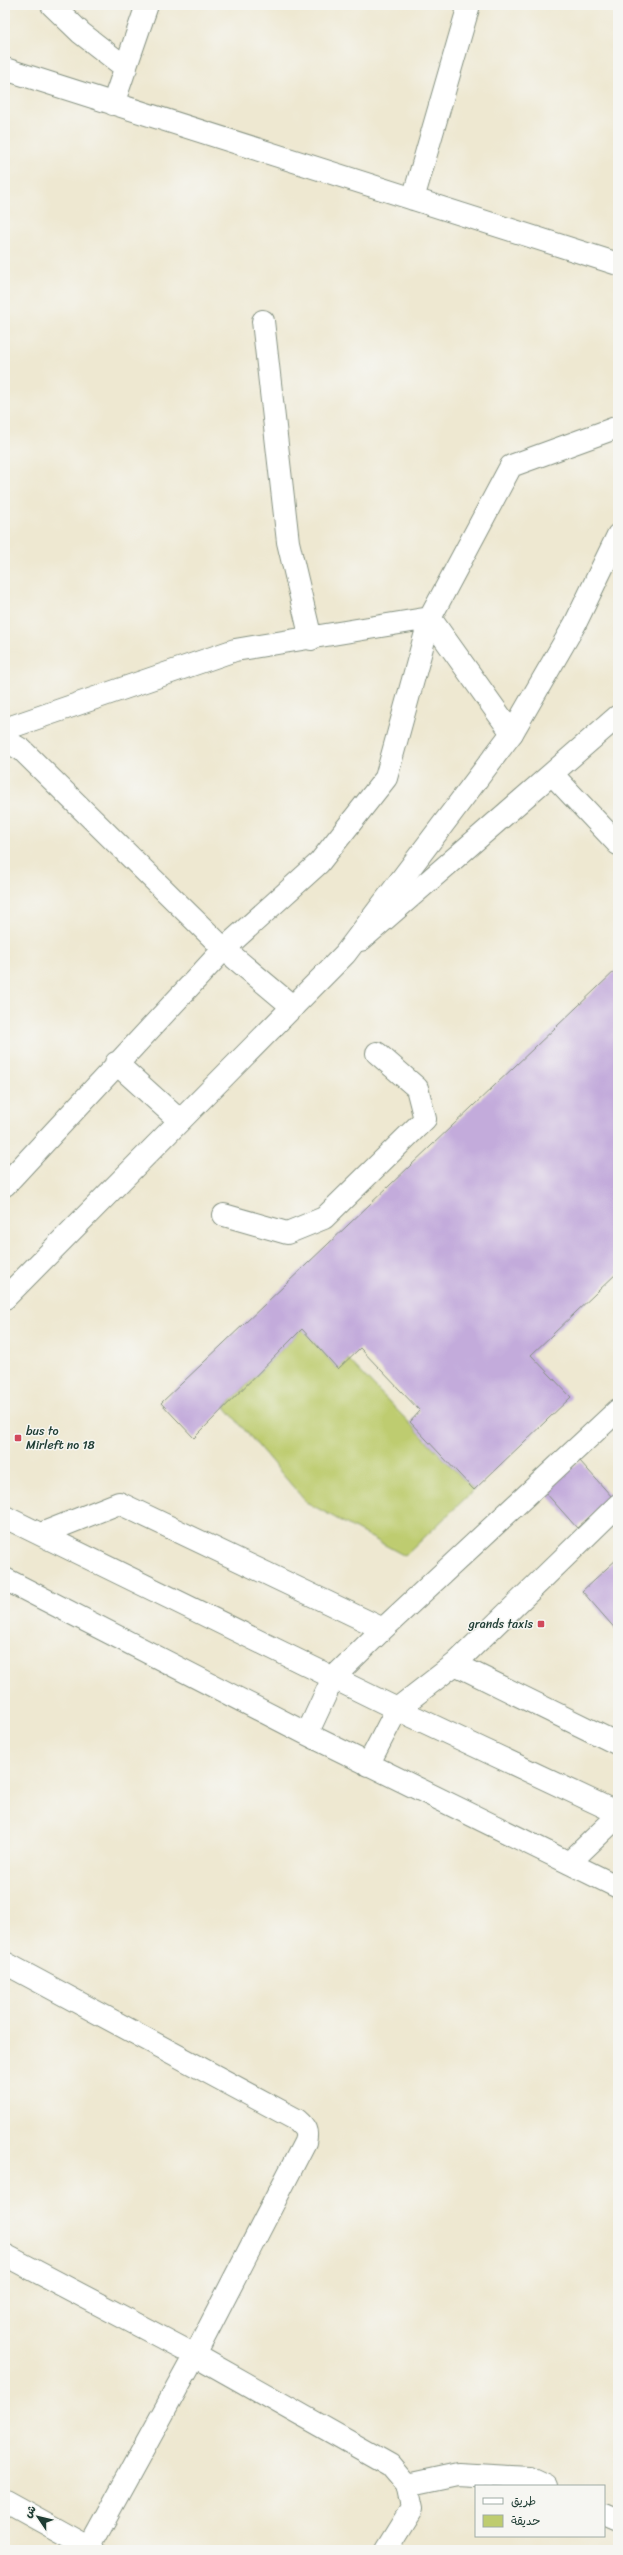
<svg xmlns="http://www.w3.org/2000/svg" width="623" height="2555" font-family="Sriracha,'Playpen Sans Arabic',sans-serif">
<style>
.green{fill:#becc6f;stroke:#6e8452}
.building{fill:#c3abdb}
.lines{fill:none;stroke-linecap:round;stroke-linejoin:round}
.minor-casing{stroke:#869282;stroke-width:24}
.major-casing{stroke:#869282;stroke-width:24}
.minor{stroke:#fff;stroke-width:22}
.major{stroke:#fff;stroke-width:22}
.poi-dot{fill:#d1495b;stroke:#f6f6f2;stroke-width:1.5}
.labels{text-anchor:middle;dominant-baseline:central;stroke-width:3;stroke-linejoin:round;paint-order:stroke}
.poi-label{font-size:12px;fill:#1f3d34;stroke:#f6f6f2;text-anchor:start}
</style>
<rect width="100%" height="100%" fill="#f6f6f2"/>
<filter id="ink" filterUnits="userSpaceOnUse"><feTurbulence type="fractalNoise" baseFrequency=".025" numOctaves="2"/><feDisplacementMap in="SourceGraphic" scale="8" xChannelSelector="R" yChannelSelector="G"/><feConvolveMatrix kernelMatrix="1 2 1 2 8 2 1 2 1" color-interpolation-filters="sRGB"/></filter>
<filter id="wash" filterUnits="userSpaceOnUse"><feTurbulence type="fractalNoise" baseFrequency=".012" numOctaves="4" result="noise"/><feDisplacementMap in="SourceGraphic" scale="16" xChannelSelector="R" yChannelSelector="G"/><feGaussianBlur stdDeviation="0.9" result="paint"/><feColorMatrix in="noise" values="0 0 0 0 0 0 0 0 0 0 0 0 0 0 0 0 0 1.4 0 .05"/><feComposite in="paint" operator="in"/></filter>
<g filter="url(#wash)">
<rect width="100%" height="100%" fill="#eee8d1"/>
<path class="green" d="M302,1329L338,1369L348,1359L474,1490L405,1556L306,1502L225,1407Z"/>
<g id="blocks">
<path class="building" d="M618,968V1272L531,1355L571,1397L474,1490L410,1422L420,1411L360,1348L338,1369L302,1329L194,1438L161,1403Z
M580,1461L612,1497L577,1528L545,1492Z
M618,1558V1632L582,1591Z"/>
</g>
</g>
<g filter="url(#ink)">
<use href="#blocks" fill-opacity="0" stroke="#869282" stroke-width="1"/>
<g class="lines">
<g class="minor-casing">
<path id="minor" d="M52,5L81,33L126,68
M5,69L618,264
M113,104L147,5
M413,199L469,5
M263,321L288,542L311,639
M5,729L235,650L430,618L386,778L319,863L224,949L5,1185
M512,733L430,618L511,466L618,427
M5,740L22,750L224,949L293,1007
M552,774L618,844
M361,940L618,716
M116,1063L179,1120
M224,1215L287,1233L324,1218L425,1119L417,1088L377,1053
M5,1517L397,1709L618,1813
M41,1534L119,1503L383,1629L333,1678L307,1734
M5,1579L307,1734L618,1887
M383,1629L618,1410
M455,1664L618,1744
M368,1765L397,1709L455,1664L618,1505
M569,1863L618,1816
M5,1963L297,2120C305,2127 308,2131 305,2142L195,2355L88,2550
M5,2255L195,2355L390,2465L407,2485L412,2508L386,2550
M407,2485L458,2474L529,2478L546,2486
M5,2501L94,2550
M604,2514L618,2520"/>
</g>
<g class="major-casing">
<path id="major" d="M5,1298L345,954L512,733L575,624L618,535"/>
</g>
<use href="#minor" class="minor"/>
<use href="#major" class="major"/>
</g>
</g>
<g class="poi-dot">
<rect x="14" y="1434" width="8" height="8" rx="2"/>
<rect x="537" y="1620" width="8" height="8" rx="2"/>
</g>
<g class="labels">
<g class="poi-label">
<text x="26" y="1431">bus to<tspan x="26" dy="14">Mirleft no 18</tspan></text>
<text x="533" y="1624" text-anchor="end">grands taxis</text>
</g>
</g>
<rect width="623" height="2555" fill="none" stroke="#f6f6f2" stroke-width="20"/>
<rect x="475" y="2485" width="130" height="52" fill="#f6f6f2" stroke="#a0aca6"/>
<rect x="483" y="2498" width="20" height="6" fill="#ffffff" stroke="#a0aca6"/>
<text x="511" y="2505" font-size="12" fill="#1f3d34">طريق</text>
<rect x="483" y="2515" width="20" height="12" fill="#becc6f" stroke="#a0aca6"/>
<text x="511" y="2525" font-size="12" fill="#1f3d34">حديقة</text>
<g transform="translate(38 2517) rotate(305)" stroke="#f6f6f2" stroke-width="3" paint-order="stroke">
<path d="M0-3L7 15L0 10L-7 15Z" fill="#1f3d34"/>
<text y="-6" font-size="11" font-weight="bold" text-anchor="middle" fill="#1f3d34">ش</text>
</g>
</svg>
